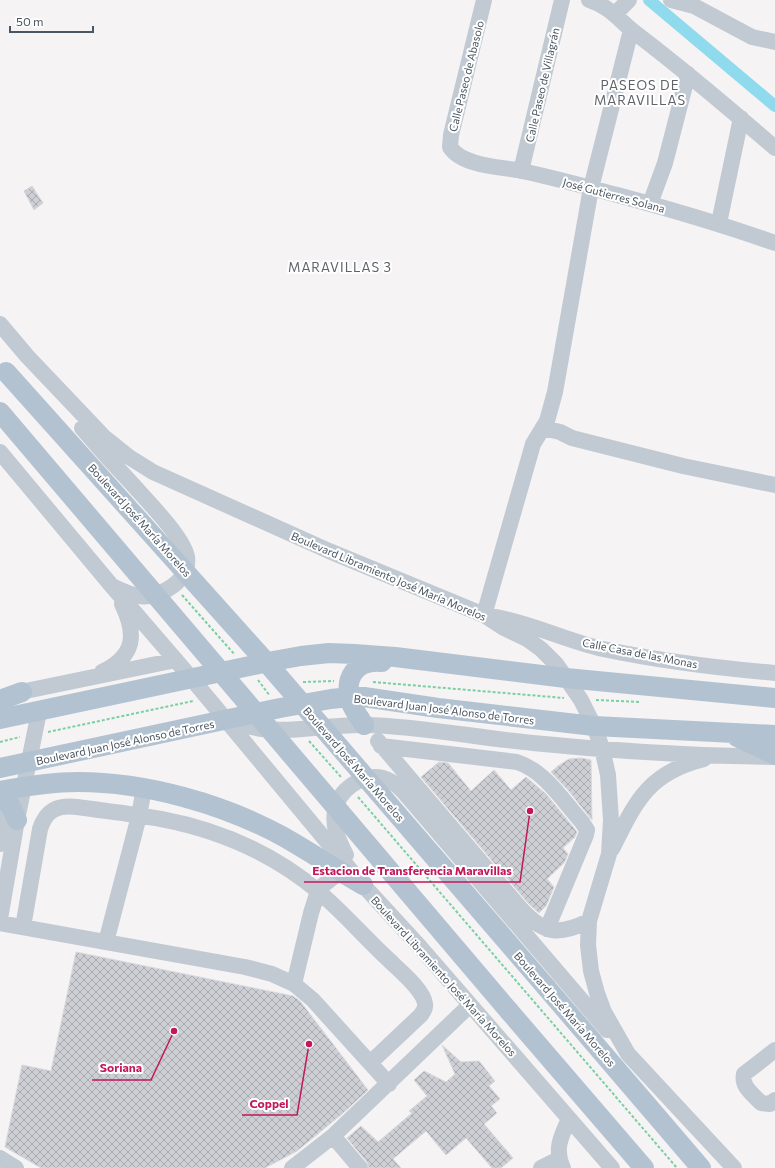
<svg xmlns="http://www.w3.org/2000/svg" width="775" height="1168" font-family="Commissioner,sans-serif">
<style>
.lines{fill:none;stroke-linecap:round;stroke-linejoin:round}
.canal{stroke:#90daee;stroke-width:12}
.building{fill:url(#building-cross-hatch);stroke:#d7d9de}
.path{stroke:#7ad0a6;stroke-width:2;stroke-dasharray:3 2;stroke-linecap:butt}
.minor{stroke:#c1cad2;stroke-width:16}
.major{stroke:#b3c2d1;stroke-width:20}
.major-bridge{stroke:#b3c2d1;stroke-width:20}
.labels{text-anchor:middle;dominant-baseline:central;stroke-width:4;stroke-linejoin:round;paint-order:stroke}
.street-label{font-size:11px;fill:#4a5661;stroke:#fff}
.quarter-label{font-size:13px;letter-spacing:1px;fill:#5f6368;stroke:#fff}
.leader{fill:none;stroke:#c2185b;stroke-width:1.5}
.callout-dot{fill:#c2185b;stroke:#fff;stroke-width:1.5}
.callout-label{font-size:12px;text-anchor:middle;font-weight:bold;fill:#c2185b;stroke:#fff;stroke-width:4;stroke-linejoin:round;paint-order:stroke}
</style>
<defs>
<pattern id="building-cross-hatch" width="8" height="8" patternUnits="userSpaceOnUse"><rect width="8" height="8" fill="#cdcfd5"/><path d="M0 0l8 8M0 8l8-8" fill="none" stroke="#a8abb0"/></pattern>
</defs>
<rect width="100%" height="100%" fill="#f5f3f3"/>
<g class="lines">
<path class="canal" d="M649,0L775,106"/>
</g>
<path class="building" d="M32,186L43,203L34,210L24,191Z
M581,758L591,760L592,820L568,790L551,772L558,766L569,759Z
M439,762L448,763L471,791L494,770L511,790L526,777L546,794L574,828L577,832L575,837L563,848L568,854L564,863L547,879L554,887L546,906L539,913L528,903L421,777Z
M76,952L293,996L300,1001L368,1090L342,1114L297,1151L265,1168H41L5,1147L22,1065L51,1071Z
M442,1045L461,1062L479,1061L495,1081L489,1086L500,1099L491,1106L497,1113L484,1124L513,1158L501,1168H492L466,1138L446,1155L426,1131L393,1159L401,1168H369L367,1162L347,1138L361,1126L378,1142L412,1113L409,1111L427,1096L414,1080L424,1071L446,1082L455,1074Z"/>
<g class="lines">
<path class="path" d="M182,595L235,655
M258,680L270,696
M303,682L334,681
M373,682L564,698
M596,700L641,702
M48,732L193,701
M309,741L341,777
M0,742L20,737
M358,797L677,1168"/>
<path class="minor" d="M484,0L451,135L450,147C461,165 498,167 517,170C552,177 587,187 621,196C673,210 724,225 775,243
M589,0C613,8 619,21 638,35C685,71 730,109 775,148
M671,0L694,6L752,37L775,42
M615,14L629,0
M521,171L562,0
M650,204L665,163L688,74
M719,223L741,118
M0,324L27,356L104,437L129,457L153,472L329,551L484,615L504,628L527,639L541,649L556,664L566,678L581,700L594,726L602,748L608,775L611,820L609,854L589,921L588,945L591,971L597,993L604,1012L628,1054L734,1168
M82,428C99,448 117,468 135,487C148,502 184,538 187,557C189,571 180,582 168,589C148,601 134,597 114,587
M543,428L560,432L572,438L683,466L775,485
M0,452L111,585L192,679L363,885L420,947L612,1168
M484,615L533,444L547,421L555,392L591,188L631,30
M495,617C532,623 566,641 603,649C660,661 718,668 775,673
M102,672C135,656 137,635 122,604
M11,694L176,660
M226,721C238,724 250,727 262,729C296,733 330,724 365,725C421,726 477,738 533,743C613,751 694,756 775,757
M378,741L521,909C544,934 558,936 589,921
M381,746L517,762C545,771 563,801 582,822L587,830L586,835L547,929
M0,817L3,819L4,827L0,844
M612,849C636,801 648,773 704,759
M346,855C339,841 332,827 335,811C338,790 362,773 383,778C391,780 397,785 403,791L607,1030
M0,919L17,820L39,712
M0,923L245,967L272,974L294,984L313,1000L389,1084
M23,927L40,829C46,810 57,805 77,807C105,811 133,814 161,819C219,830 274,854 319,892C344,913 365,938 389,960C399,970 424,990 425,1004C426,1009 423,1011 421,1015L370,1063
M106,942L139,816L144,788
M294,984L311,913L318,891L322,886L340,872
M775,1050L744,1074C741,1087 753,1094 761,1103L770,1104L775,1100
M333,1136L360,1168
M0,1158L16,1168
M292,1168L333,1136L470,1005
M541,1168L559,1159
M563,1168C554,1150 561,1136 569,1119"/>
<path class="major" d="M0,700L22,692
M0,719L273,661L301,656L329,653L354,654L395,657L566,678L775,698
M364,725C360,718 354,711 351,703C343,678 356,659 382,662
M737,737L775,755
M0,768L280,708L331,699L350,697H364L438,708L594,726L775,735
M0,791C26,786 52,782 78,782C146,782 223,804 282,836C309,851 335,869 363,885
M0,798L10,805L17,820
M546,987L701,1168
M509,1011L644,1168"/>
<path class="major-bridge" d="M6,372L267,663L546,987
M0,412L509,1011"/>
</g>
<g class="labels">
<g class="street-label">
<text transform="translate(466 76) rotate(-76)">Calle Paseo de Abasolo</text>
<text transform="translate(542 85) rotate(-77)">Calle Paseo de Villagrán</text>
<text transform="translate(614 195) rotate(15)">José Gutierres Solana</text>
<text transform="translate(140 520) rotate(48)">Boulevard José María Morelos</text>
<text transform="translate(389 576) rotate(23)">Boulevard Libramiento José María Morelos</text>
<text transform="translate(640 653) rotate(11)">Calle Casa de las Monas</text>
<text transform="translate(444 709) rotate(7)">Boulevard Juan José Alonso de Torres</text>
<text transform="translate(125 742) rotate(-12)">Boulevard Juan José Alonso de Torres</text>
<text transform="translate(354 764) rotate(49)">Boulevard José María Morelos</text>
<text transform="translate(444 976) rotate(48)">Boulevard Libramiento José María Morelos</text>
<text transform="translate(565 1009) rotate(49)">Boulevard José María Morelos</text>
</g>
<g class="quarter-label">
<text x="640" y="85">PASEOS DE<tspan x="640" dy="15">MARAVILLAS</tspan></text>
<text x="340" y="267">MARAVILLAS 3</text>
</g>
</g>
<path class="leader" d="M530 811L520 882H304M174 1031L151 1080H92M309 1044L297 1115H242"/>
<g class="callout-dot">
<circle cx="530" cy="811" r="4"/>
<circle cx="174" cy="1031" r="4"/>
<circle cx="309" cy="1044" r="4"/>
</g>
<g class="callout-label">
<text x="412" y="875">Estacion de Transferencia Maravillas</text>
<text x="121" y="1072">Soriana</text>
<text x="269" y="1108">Coppel</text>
</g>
<path d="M10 26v6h83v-6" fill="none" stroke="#4a5661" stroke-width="2"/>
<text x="16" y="26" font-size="12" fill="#4a5661" stroke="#ffffff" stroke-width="3" paint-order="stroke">50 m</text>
</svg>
